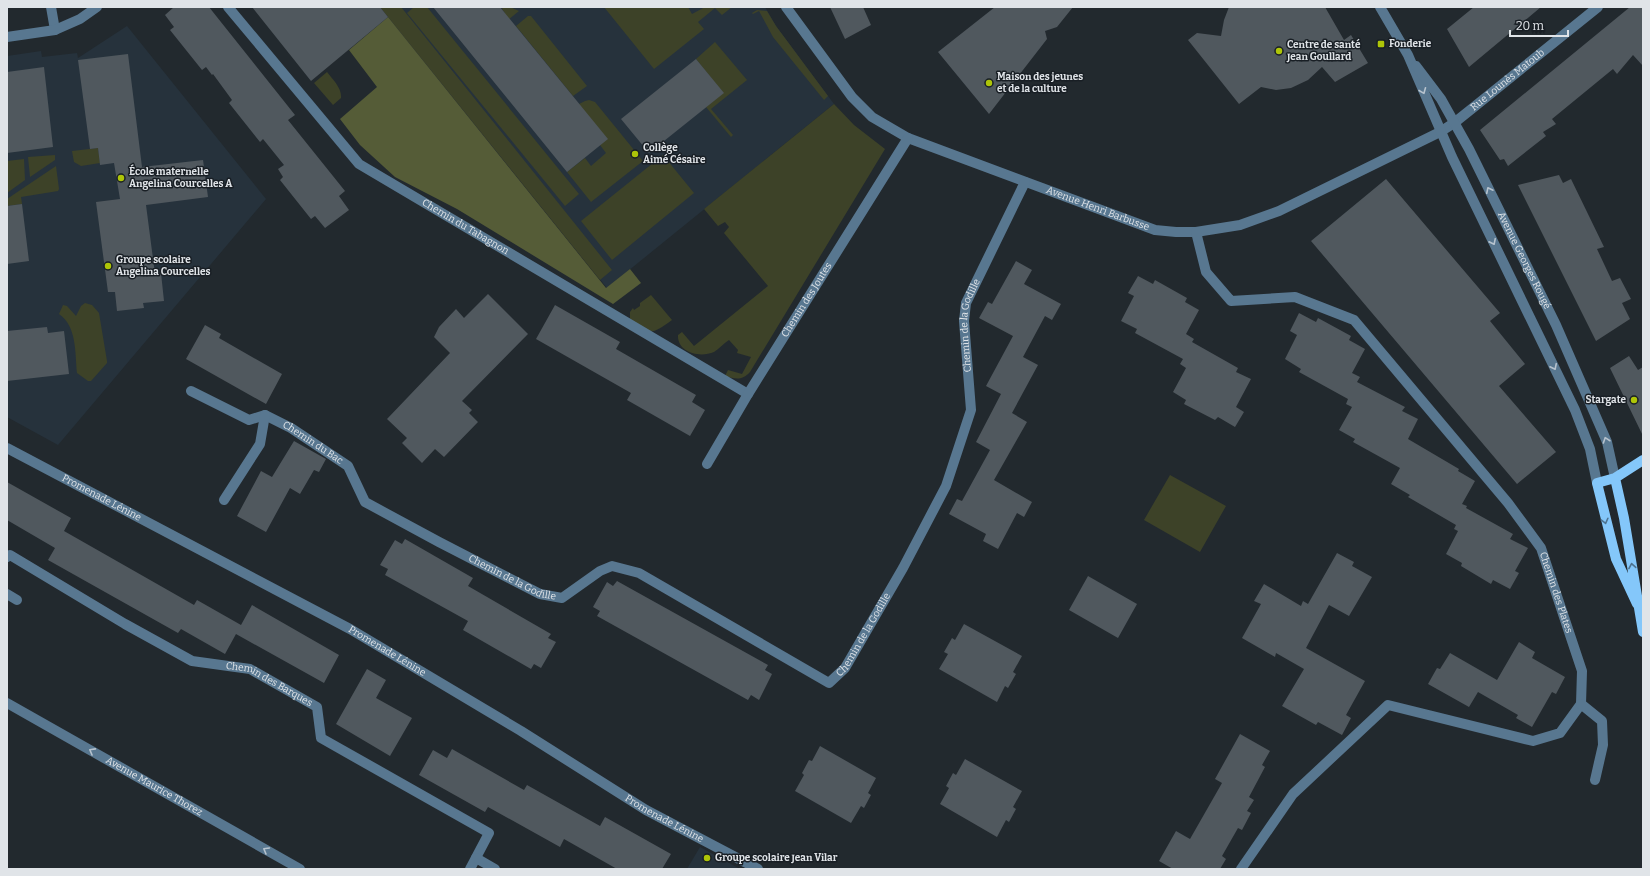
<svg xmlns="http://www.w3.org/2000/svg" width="1650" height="876" font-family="Bitter,serif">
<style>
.built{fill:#26323c}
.green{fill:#3d4228}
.forest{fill:#555c37}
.building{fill:#50585e}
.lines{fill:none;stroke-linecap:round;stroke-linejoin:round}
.minor{stroke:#587790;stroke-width:10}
.major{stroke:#84c7fa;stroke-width:10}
.oneway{stroke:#b7c3ce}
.oneway2{stroke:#4e7390}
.poi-dot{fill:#aec508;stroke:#191f25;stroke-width:1.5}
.labels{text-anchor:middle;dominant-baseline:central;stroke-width:3;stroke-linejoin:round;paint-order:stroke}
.poi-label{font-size:10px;font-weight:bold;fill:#e0e4e8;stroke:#191f25;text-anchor:start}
.street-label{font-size:10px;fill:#e0e4e8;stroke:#191f25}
</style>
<rect width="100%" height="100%" fill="#22292e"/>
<path class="built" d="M380,7H765L776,26L834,104L607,288Z
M127,26L266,199L58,445L7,417V56L41,51L42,57L77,53L78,58Z
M700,847L740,869H687Z"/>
<path class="green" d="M380,7H401L612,270L600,280Z
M414,7H427L579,194L565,206L407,13Z
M503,7H510L519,11L493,32L488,26L505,13L502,9Z
M604,7H688L692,14L705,7H732L722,15L715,8L698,22L704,29L654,69Z
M757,10L767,11L776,26L828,96L824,100L773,37L759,11L753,14L752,13Z
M528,16H531L587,86L573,96L516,26Z
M715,42L747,80L711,109L733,135L731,137L706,107L723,93L696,59Z
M327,72C333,80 342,88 341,98L333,105L314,83Z
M589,100L595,102L643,161L591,202L567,172L585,158L591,166L606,153L600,145L579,104L585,101Z
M834,104L854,125L885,149L750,372C742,381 735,379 725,376L728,370L742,374L751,357L737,353L738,350L729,340C724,343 719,349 714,352C700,358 677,353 678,335L682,332L694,346L768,286L724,233L729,227L725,222L718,226L704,209Z
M98,148L100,163L81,166L74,162L72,151Z
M55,155V160L30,177L28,157Z
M663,155L694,193L612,260L581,221Z
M24,159L25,180L7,193V161Z
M56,166L59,189L58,191L21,197L22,204L7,206V199Z
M651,295L672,320C651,335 650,336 630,319V312L633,308L634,310L640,306V303Z
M85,303L92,305L99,313L107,361V363L91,381H88L77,373C75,353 77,326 59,314L63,305L67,306L76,316L81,306Z
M1170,475L1226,506L1200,552L1144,520Z"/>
<path class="forest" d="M388,17L606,288L630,269L641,283L613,304L457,209L395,177L360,145L340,119L377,87L349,50Z"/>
<path class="building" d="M174,7H209L295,115L288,120L345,191L339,196L349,210L325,228L315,216L311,219L280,180L283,177L278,169L284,165L263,139L260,142L229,103L232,100L213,74L212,75L206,67L202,70L170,30L174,27L165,15Z
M252,7H380L388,17L311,81Z
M433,7H500L608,139L567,172Z
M830,7H863L871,25L845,39Z
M995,7H1073L1057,27L1045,31L1047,39L989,114L938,52Z
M1229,7H1325L1344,40L1351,35L1368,63L1335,82L1322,67L1308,80L1291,88L1276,90L1261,87L1239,104L1188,40L1197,33L1221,36L1224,20Z
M1474,7H1541L1469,67L1447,29Z
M1630,7H1643V66L1633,55L1617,74L1613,69L1552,119L1556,124L1543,132L1546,136L1508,166L1504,159L1500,160L1480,130Z
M128,54L142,167L203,160L208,197L146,205L155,274L161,273L164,301L143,303L144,308L117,311L115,292H108L96,202L120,199L114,163L100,165L98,148L90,149L78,60Z
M696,59L724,93L649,153L621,119Z
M44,67L53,147L7,153V72Z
M1559,175L1563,183L1571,179L1604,247L1597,249L1612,281L1620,278L1631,299L1622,303L1630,319L1596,341L1518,185Z
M1386,179L1500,313L1490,321L1525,364L1499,386L1556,452L1517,484L1311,241Z
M22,204L29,261L7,264V206Z
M1016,261L1032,270L1024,284L1061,304L1052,320L1045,316L1023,357L1038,365L1012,413L1027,422L994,480L1032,502L1024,517L1017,513L998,549L983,541L986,534L949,514L957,499L962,501L990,450L976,442L1001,394L986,386L1013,336L979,318L988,302L992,304Z
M1138,276L1153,284L1155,280L1187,298L1185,302L1199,310L1186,334L1194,339L1192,342L1238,368L1236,372L1251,379L1236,407L1244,412L1235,427L1218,417L1215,420L1184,404L1186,400L1173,392L1186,368L1180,364L1183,359L1135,333L1137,329L1121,321L1134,296L1128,293Z
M488,294L528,334L462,401L472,410L469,413L478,422L444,457L435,449L422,463L402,443L407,438L387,419L450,353L434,337L439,327L456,309L464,318Z
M555,305L620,342L616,349L696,395L692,402L705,410L690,436L627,400L631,393L536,339Z
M1299,313L1316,322L1318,318L1351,336L1349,340L1365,349L1352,373L1360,377L1357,382L1405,407L1402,411L1418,419L1408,439L1459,469L1458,471L1475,481L1462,504L1467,506L1466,508L1513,534L1510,539L1528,548L1515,571L1519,573L1510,589L1493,580L1491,584L1461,566L1462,563L1446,554L1458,531L1454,529L1456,525L1408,497L1410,495L1391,484L1400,468L1353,442L1355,439L1339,430L1352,407L1346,404L1348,399L1299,372L1301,369L1285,359L1297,335L1290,331Z
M205,325L221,334L219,338L282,374L266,404L186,359Z
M47,327L48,333L64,331L69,374L7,381V331Z
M1629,356L1638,370L1643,367V436L1610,368Z
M294,441L326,459L319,472L314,470L300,494L290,488L266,532L237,516L261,471L272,477Z
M7,482L71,518L64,531L194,605L197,600L241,625L252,605L339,655L324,683L236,634L225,654L181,629L178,633L48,560L55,548L7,520Z
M405,539L473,578L468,586L551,634L548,638L556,642L541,668L534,664L531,669L463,630L468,621L385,575L388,569L380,565L395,540L402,544Z
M1337,553L1354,562L1352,566L1372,577L1349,616L1329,605L1306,648L1365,681L1346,715L1351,718L1342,735L1318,722L1316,725L1282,706L1304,669L1276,653L1275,657L1242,638L1261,604L1254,601L1264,584L1301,606L1303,601L1308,604Z
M1088,576L1137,604L1118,638L1069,610Z
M617,581L768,665L765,670L772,674L759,700L751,695L748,700L597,616L600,611L593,607L607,582L613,586Z
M964,624L1022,656L1013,672L1016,674L1008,688L1005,686L997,702L939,669L948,654L944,652L952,638L955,640Z
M1519,642L1535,652L1532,658L1565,677L1556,694L1552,692L1532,727L1516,718L1518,715L1478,692L1469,707L1428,684L1437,668L1440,669L1450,653L1497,680Z
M367,669L386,680L376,698L412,718L390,756L336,724Z
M1240,734L1270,751L1262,765L1265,767L1249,797L1254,800L1247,811L1251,813L1242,830L1238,828L1222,856L1226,859L1220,869H1173L1159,861L1176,831L1190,839L1222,783L1215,779Z
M820,746L876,778L868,793L871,795L864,808L861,806L851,823L795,791L804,775L802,773L809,760L812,761Z
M452,749L524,790L527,785L600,826L605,817L671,854L662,869H617L564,839L560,847L488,807L485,812L419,775L433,750L447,758Z
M965,759L1022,791L1013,807L1016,809L1009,822L1006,820L997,837L940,804L949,788L946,786L953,773L956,775Z"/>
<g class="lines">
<g class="minor">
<path d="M51,7L55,30"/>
<path id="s1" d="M228,7L359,164L748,394"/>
<path id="s2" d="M786,7L852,97L872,117L908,138L1155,230L1176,232H1196L1240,225L1279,211L1440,132L1454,123L1474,107L1598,7"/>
<path d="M1380,7L1408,55L1452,157L1575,410L1590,449L1597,483"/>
<path d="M7,37L55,30L80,19L97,7"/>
<path id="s3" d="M1416,66L1441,99L1469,149L1556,325L1607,442L1615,478"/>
<path id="s4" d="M1196,232L1206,272L1231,301L1295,297L1354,320L1508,503L1541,548L1582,671L1581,704L1560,733L1533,741L1388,705L1293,794L1241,869"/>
<path id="s5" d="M191,391L249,420L265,415L291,428L348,466L365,502L439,542L540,594L562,598L600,571L612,566L639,573L829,683L845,668L903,568L946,486L971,410L964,321L966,303L1025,182"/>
<path id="s6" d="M7,448L350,629L521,731L646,810L758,869"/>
<path id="s7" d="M707,464L748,394L908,138"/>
<path d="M224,500L260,444L265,415"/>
<path id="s8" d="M7,557L10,555L125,624L192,661L250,669L317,707L321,738L489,833L470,869"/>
<path d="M7,594L17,600"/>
<path id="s9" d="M7,703L300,869"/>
<path d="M1581,704L1602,721L1603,745L1595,780"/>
<path d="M476,858L495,869"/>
</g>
<path class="major" d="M1615,478L1624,518L1643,632
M1637,604L1616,559L1597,483L1615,478L1643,460"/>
</g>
<defs><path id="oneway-chevron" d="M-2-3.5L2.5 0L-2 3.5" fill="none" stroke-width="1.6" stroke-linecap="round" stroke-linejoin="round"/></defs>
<g class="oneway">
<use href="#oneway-chevron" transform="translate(1423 91) rotate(68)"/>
<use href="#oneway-chevron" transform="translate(1489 190) rotate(-116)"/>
<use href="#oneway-chevron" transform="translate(1493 242) rotate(64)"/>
<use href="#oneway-chevron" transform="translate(1554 367) rotate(64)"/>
<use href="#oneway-chevron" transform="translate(1606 440) rotate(-109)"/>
<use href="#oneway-chevron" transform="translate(92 751) rotate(-151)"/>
<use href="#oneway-chevron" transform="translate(266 850) rotate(-150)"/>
</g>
<g class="oneway2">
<use href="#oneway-chevron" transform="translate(1605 521) rotate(76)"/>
<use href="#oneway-chevron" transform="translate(1632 566) rotate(-100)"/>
</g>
<g class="poi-dot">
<rect x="1377" y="40" width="8" height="8" rx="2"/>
<circle cx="1279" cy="51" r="4"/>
<circle cx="989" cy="83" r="4"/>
<circle cx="635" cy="154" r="4"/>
<circle cx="121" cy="178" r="4"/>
<circle cx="108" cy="266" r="4"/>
<circle cx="1634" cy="400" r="4"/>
<circle cx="707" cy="858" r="4"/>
</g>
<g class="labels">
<g class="poi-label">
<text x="1389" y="44">Fonderie</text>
<text x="1287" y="45">Centre de santé<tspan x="1287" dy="12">Jean Goullard</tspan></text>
<text x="997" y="77">Maison des jeunes<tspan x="997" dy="12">et de la culture</tspan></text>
<text x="643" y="148">Collège<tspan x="643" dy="12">Aimé Césaire</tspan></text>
<text x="129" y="172">École maternelle<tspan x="129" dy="12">Angelina Courcelles A</tspan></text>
<text x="116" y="260">Groupe scolaire<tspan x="116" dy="12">Angelina Courcelles</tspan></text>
<text x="1626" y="400" text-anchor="end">Stargate</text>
<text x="715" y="858">Groupe scolaire Jean Vilar</text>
</g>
<g class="street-label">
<text stroke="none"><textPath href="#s2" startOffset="837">Rue Lounès Matoub</textPath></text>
<text stroke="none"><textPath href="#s2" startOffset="384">Avenue Henri Barbusse</textPath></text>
<text stroke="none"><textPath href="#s1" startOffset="328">Chemin du Tabagnon</textPath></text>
<text stroke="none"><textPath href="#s3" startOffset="223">Avenue Georges Rougé</textPath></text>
<text stroke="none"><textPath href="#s7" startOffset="192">Chemin des Joutes</textPath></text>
<text stroke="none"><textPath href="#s5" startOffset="1142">Chemin de la Godille</textPath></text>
<text stroke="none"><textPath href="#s5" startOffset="137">Chemin du Bac</textPath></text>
<text stroke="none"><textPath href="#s6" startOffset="107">Promenade Lénine</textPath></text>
<text stroke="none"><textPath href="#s5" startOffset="385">Chemin de la Godille</textPath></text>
<text stroke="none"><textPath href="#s4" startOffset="549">Chemin des Plates</textPath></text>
<text stroke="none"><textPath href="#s5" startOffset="806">Chemin de la Godille</textPath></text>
<text stroke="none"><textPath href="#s6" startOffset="431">Promenade Lénine</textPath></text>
<text stroke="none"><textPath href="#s8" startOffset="296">Chemin des Barques</textPath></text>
<text stroke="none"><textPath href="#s9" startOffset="169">Avenue Maurice Thorez</textPath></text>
<text stroke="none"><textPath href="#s6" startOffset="755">Promenade Lénine</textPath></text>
</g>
</g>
<rect width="1650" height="876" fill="none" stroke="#e0e4e8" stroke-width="16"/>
<path d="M1510 30v6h58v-6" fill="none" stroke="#e0e4e8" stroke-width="2"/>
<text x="1516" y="30" font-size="12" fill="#e0e4e8" stroke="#191f25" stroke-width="3" paint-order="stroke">20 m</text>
</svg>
